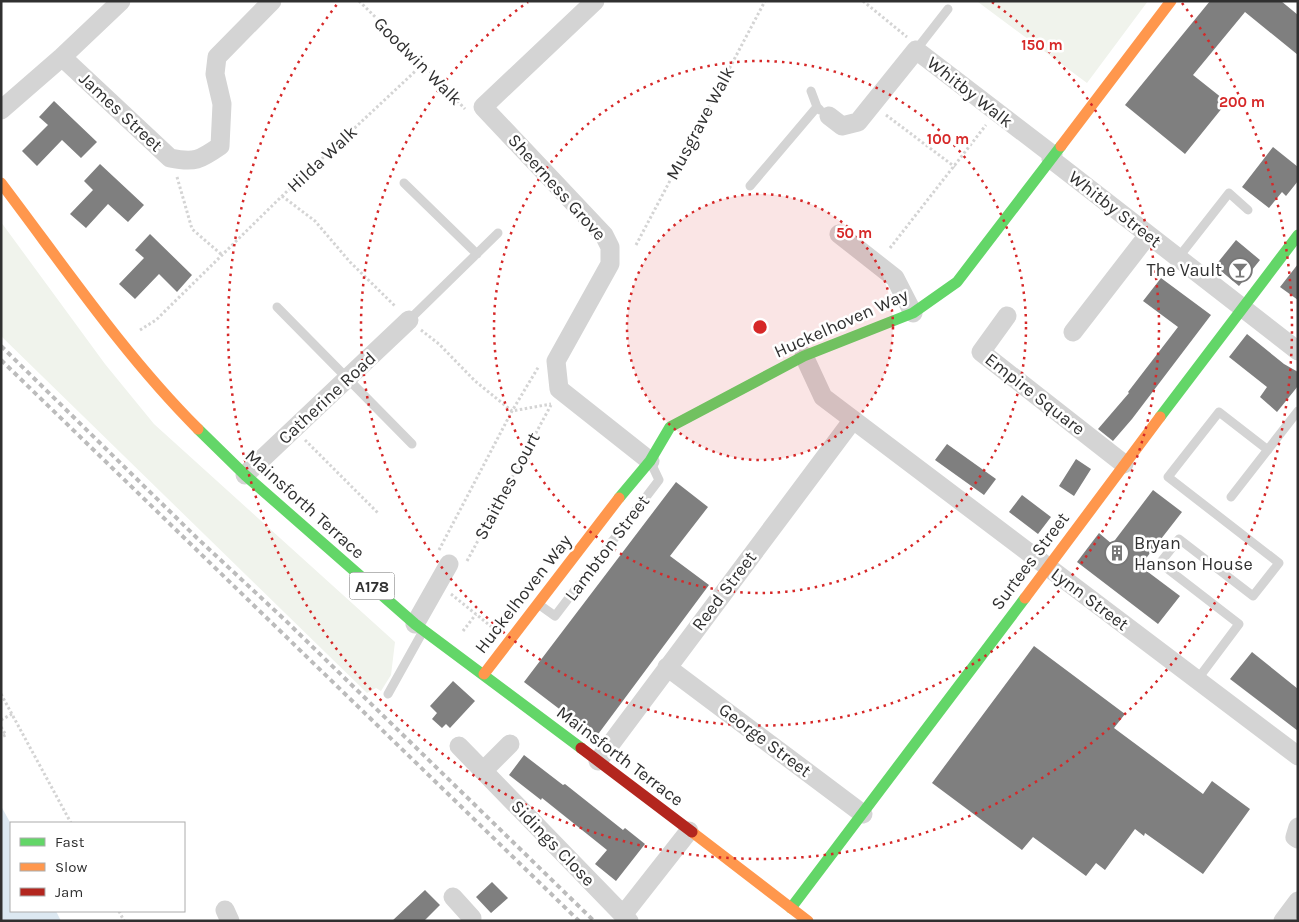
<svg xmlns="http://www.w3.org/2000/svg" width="1299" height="922" font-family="Karla,sans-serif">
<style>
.green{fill:#f0f3ec}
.water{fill:#dce8f1}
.building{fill:#7f7f7f}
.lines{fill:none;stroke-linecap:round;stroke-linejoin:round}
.path{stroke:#d4d4d4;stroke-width:3;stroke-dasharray:2.5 2.5;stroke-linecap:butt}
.lane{stroke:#d4d4d4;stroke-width:9}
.street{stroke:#d4d4d4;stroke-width:19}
.fast{stroke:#63d668;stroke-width:11}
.slow{stroke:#ff974d;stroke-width:11}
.jam{stroke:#b3261e;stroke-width:11}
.rail{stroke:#bcbcbc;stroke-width:4;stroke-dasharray:5 4;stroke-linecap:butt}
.ring{fill:none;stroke:#d62828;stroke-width:2.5;stroke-dasharray:2.5 5}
.labels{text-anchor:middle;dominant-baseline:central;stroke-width:5;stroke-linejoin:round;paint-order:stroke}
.shield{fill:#fff;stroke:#6e6e6e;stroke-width:1}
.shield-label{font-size:16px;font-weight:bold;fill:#303030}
.street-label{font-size:18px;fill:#303030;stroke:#fff}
.poi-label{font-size:18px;fill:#303030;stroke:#fff;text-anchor:end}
.centre{fill:#d62828;stroke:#fff;stroke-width:2.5}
.ring-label{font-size:15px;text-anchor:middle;font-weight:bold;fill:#d62828;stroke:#fff;stroke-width:5;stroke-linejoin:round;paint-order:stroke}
</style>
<rect width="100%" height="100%" fill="#fff"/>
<path class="green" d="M979,1H1148L1087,83L978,2Z
M1,222L105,364L154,424L395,642L391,675L381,691L376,688L367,693L1,336Z"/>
<path class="water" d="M1,806L11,824V911H56L61,921H1Z"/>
<path class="building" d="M1210,1H1281L1298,15V55L1245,12L1193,75L1227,102L1185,154L1125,105Z
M54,101L97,142L81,158L62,140L37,166L22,151L48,125L39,117Z
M1273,147L1298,167V181L1286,196L1282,192L1269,208L1242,187Z
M100,164L144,205L128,222L108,204L86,228L70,214L93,190L84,181Z
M150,234L192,275L177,292L159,274L135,299L119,284L144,258L135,250Z
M1236,240L1260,260L1239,286L1215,266Z
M1298,264V300L1280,287Z
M1161,278L1211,315L1132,419L1113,441L1098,429L1129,393L1128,392L1178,327L1143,301Z
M1247,334L1284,364L1298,372V386L1277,412L1260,397L1267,387L1229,357Z
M947,444L996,479L984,495L935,460Z
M1076,459L1091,469L1074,496L1059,486Z
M676,482L708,507L670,556L709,585L596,737L524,682Z
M1153,490L1182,512L1140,566L1180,596L1158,624L1077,562L1099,533L1112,544Z
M1022,495L1051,517L1038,534L1009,512Z
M1034,646L1125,714L1114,728L1203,794L1212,781L1250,809L1203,874L1145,833L1144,836L1135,829L1105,870L1096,863L1086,876L1033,837L1022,850L932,783Z
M1252,652L1298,689V731L1230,679Z
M453,681L475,701L450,728L446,724L442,728L432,719L437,713L430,706Z
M524,755L563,785L565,784L623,830L625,828L645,844L616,881L595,864L607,850L542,798L541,800L509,775Z
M492,882L508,898L491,913L476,897Z
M425,890L440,905L424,921H392Z"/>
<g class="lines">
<path class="path" d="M359,1L423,64L465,109
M863,1L907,37
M886,115L955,167
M177,177L192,229L222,255
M282,196L315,221L350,262L396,307
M636,245L765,1
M890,248L986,125
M140,330L156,320L282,196L423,64
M421,330L439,344L475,381L512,411L551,404
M305,440L379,514
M439,550L512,411L539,366
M467,561L551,405
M451,594L493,628
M463,631L476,614
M1,694L71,823
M1,720L12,714
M1,727L6,735L1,737
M119,911L124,921"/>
<path class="lane" d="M916,50L948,9
M811,91L817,107L820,110
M404,183L477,254
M750,186L817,107
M1178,258L1229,193L1248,210
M277,307L412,444
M409,320L498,233
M1231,497L1298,411
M541,606L555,616L659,480L651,463
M1197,680L1239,624L1160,563L1179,539L1253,596L1279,563L1168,477L1219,412L1268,450
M388,694L422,633"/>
<path class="street" d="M595,1L483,107L604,235L610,247V264L556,361L559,389L650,461
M62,57L170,158C195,163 200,160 220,146L222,104L215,74L217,57L272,1
M1,110L62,57L121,1
M829,116L842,126L858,122L916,50L1053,155
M1051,159L1298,351
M839,234L895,278L913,313
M1007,316L981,352L1124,464
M1073,332L1148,235
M804,356L823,397L1298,756
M245,475L409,320
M415,624L449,564
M667,667L863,814
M459,746L629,921
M598,761L852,421
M483,771L510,744
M1298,827L1295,837L1298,839
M453,897L472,918
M225,910L230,921
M623,915L689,831
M1283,921L1298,901"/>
<path class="fast" d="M1160,417L1298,235
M198,429L245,475L415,624L581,748
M619,498L650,461L670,427L804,356L913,313L957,282L1061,146
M791,908L1025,598"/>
<path class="slow" d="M1061,146L1171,1
M1,183C64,266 124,355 198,429
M1025,598L1160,417
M484,674L619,498
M692,832L808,921"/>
<path class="jam" d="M581,748L692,832"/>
<path class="rail" d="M1,346L197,538L285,620L594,921
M1,360L579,921"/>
</g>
<circle cx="760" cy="327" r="133" fill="#d62828" fill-opacity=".12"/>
<g class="ring">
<circle cx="760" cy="327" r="133"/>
<circle cx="760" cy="327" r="266"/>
<path d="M992 2A399 399 0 1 1 528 2"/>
<path d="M1182 3A532 532 0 1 1 338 3"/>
</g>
<defs>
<g id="bar-ring" transform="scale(1.25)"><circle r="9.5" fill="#fff" stroke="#787878" stroke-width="1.5"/><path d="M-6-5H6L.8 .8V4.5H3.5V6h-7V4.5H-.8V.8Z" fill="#787878"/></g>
<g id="building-ring" transform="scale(1.25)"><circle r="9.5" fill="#fff" stroke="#787878" stroke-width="1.5"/><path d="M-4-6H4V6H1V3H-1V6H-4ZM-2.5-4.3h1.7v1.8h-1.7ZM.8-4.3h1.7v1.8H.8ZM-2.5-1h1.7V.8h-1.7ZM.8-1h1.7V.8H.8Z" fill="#787878"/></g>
</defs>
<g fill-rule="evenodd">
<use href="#bar-ring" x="1240" y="270"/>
<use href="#building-ring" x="1117" y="553"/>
</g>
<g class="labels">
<rect class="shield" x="349.5" y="572.5" width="45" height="27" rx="4"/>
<g class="shield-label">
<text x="372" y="586">A178</text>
</g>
<g class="street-label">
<text transform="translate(418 61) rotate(45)">Goodwin Walk</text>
<text transform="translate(970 92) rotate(38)">Whitby Walk</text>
<text transform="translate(121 112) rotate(43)">James Street</text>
<text transform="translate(700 123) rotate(-62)">Musgrave Walk</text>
<text transform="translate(322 159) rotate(-43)">Hilda Walk</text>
<text transform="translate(557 187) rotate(48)">Sheerness Grove</text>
<text transform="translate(1115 209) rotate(38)">Whitby Street</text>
<text transform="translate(841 323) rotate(-24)">Huckelhoven Way</text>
<text transform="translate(1035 394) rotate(38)">Empire Square</text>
<text transform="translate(327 398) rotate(-43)">Catherine Road</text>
<text transform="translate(507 486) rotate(-62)">Staithes Court</text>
<text transform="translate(305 504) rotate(42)">Mainsforth Terrace</text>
<text transform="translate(607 548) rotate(-53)">Lambton Street</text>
<text transform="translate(1030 561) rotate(-53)">Surtees Street</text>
<text transform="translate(724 591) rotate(-53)">Reed Street</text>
<text transform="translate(523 594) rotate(-52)">Huckelhoven Way</text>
<text transform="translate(1090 599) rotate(37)">Lynn Street</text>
<text transform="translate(765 740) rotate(37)">George Street</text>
<text transform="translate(620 756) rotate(37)">Mainsforth Terrace</text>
<text transform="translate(553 843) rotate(46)">Sidings Close</text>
</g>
<g class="poi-label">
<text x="1222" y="270">The Vault</text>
<text x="1134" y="543" text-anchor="start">Bryan<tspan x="1134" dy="21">Hanson House</tspan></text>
</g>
</g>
<circle cx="760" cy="327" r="8" class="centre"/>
<g class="ring-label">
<text x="1042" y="50">150 m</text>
<text x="1242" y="107">200 m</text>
<text x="948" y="144">100 m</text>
<text x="854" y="238">50 m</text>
</g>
<rect width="1299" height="922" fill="none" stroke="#303030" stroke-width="5"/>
<rect x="10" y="822" width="175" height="90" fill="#ffffff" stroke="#acacac"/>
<rect x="20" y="838" width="25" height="8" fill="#63d668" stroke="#acacac"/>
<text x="55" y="847" font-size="15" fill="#303030">Fast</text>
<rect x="20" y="863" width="25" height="8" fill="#ff974d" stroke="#acacac"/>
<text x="55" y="872" font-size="15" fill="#303030">Slow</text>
<rect x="20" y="888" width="25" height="8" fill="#b3261e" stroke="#acacac"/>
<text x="55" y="897" font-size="15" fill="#303030">Jam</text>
</svg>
